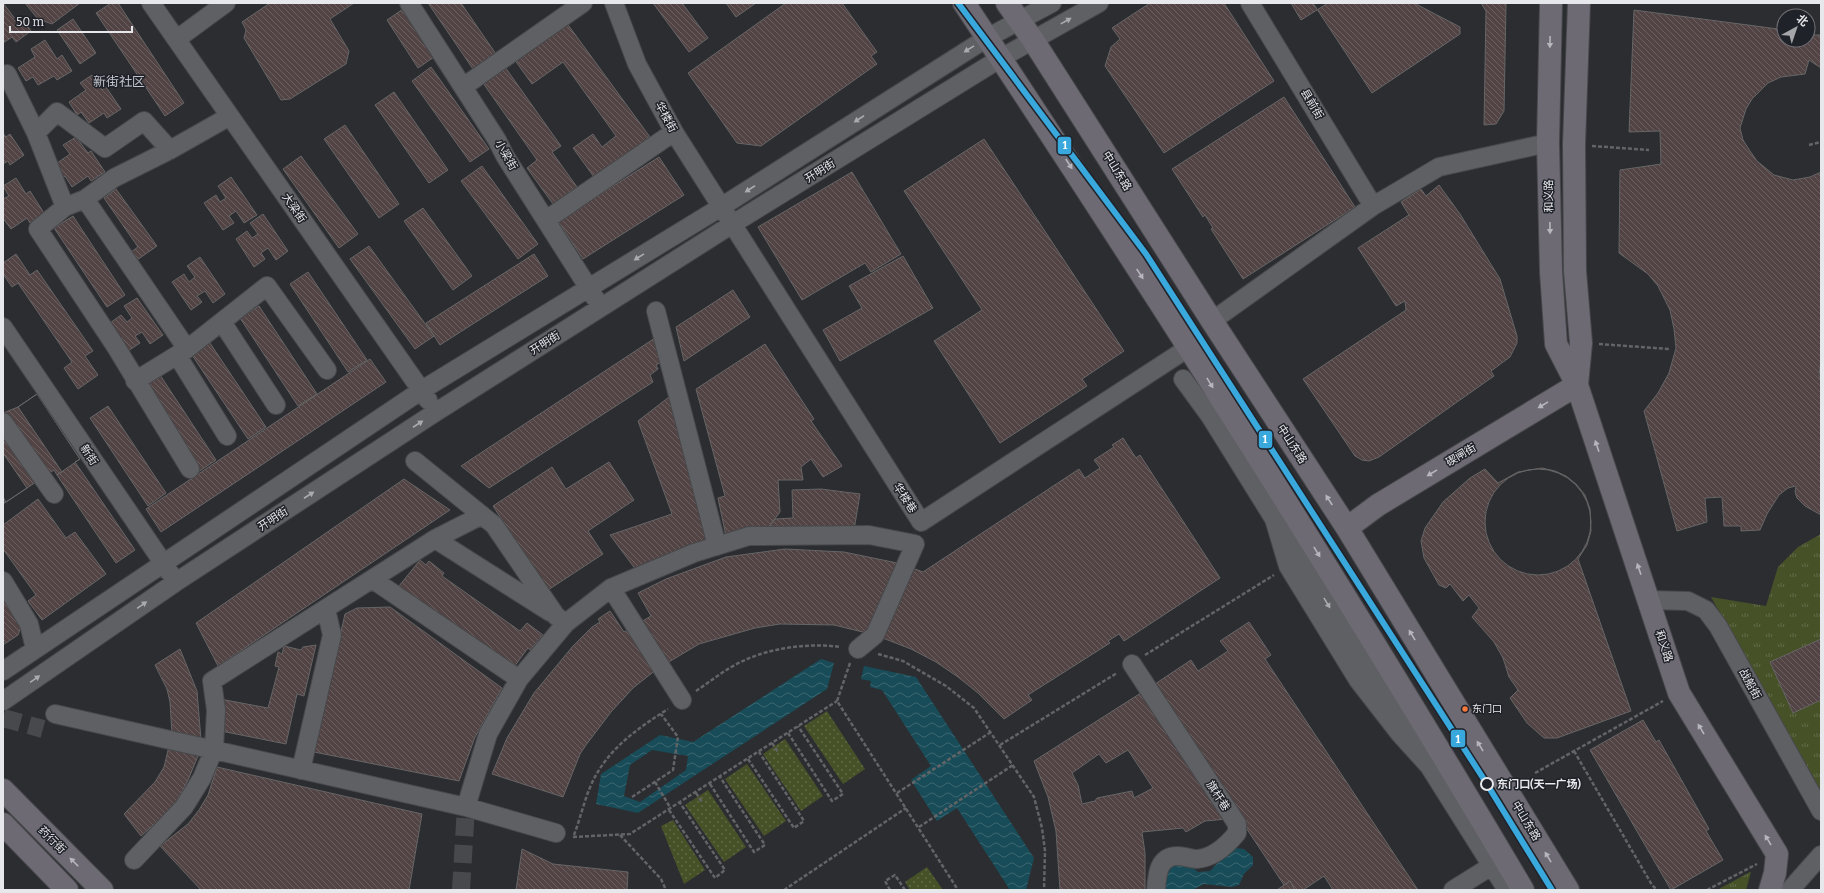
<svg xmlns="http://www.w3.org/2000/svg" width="1824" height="893" font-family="Bitter,'Noto Sans SC',serif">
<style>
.grass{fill:url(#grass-dots)}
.park{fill:url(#park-tufts)}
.water{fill:url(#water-waves);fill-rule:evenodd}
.building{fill:url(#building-back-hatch);stroke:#666566;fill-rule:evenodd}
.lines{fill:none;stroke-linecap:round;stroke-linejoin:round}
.minor-tunnel{stroke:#48494d;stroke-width:18;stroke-dasharray:18 9;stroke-linecap:butt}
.minor-casing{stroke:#47484b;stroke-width:20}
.major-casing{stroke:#47484b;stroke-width:24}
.path{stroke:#636467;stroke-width:2.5;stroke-dasharray:4 2;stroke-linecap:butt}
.minor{stroke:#5f6063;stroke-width:18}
.major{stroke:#6d6a74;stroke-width:22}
.metro-1-casing{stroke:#202229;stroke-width:9}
.metro-1{stroke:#39a8dc;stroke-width:6}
.oneway{fill:#aaabae}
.oneway2{fill:#b6b6bc}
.bus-dot{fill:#f6793e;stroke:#202229;stroke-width:1.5}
.stop-dot{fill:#202229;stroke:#e7e8ec;stroke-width:2}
.labels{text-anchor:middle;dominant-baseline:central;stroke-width:3;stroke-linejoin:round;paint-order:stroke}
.bus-label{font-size:10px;fill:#e7e8ec;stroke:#202229;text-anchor:start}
.street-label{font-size:11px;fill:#e7e8ec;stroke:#202229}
.stop-label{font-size:11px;font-weight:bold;fill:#e7e8ec;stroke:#202229;text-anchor:start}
.quarter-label{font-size:13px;fill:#c2c4cd;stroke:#202229}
.line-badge{stroke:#202229;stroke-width:1.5}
.badge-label{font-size:11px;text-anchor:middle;font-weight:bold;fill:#fff}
</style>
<defs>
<pattern id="grass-dots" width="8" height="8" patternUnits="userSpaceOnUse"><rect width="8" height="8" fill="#465128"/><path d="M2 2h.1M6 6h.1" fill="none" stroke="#616a47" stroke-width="1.8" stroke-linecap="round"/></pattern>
<pattern id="park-tufts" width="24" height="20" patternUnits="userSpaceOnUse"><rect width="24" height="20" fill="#465128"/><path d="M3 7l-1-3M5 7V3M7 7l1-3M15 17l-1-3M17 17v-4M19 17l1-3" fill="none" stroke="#616a47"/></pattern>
<pattern id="water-waves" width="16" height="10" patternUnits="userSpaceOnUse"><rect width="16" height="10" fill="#184c58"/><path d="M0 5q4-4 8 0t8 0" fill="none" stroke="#3a6670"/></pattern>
<pattern id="building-back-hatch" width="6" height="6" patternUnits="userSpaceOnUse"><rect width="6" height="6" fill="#524444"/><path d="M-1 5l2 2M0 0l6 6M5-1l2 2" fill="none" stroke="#6b5f5f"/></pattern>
</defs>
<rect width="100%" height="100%" fill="#2c2d31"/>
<path class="grass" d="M827,711L865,769L843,784L804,726Z
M785,739L823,796L801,811L763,754Z
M747,764L786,821L764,836L725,779Z
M708,790L746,847L724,862L685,805Z
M673,820L705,870L684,884L661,826Z
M927,867L943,890H910L905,882Z"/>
<path class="park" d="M1821,534V791L1711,597L1766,606L1778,567L1798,547Z
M1751,872L1746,890H1717L1750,872Z"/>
<path class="water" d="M821,659L834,663L827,689L662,797L638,813L596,804L601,774L660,735L693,742ZM652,750L688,756L686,770L640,802L624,796L630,765Z
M864,666L916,677L1034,858L1026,890H1010L957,808L937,821L911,780L931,766L882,690L870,687L871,681L861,679Z
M1236,848L1244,849L1253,857V865L1244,874L1239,885L1232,887L1204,884L1192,890L1166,889L1164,877L1172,865L1178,862L1191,866L1198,872L1210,871L1229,851Z"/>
<path class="building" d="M3,3L16,20L21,17L31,31L16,42L12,37L3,43Z
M25,3H80L52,24L38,19Z
M111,3H118L184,103L165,116L96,13Z
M270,3H354L330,19L349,51L346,64L290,99L281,100L244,38L246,30L242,22Z
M428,3H461L498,57L475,72Z
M653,3H682L708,38L689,52Z
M726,3H756L736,17Z
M786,3H842L877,52L871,56L877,64L761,146L737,143L688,73Z
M1150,3H1224L1274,81L1164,153L1105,66L1111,47L1120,39L1112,28Z
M1291,3H1328L1301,20Z
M1313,3H1414L1460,27V34L1372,93Z
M1481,3H1506L1504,111L1496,124L1484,125L1486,11Z
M406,7L437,55L418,68L387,20Z
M1634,10L1778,29L1780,36H1784V40H1808V35H1821V68L1809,60L1805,74L1781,77L1768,83L1752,99L1746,109L1740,128L1743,140L1750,151L1757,161L1774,175L1793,180L1810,177L1821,172V359L1819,376L1821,381V515L1805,506L1797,498L1795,492L1796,486L1788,488L1779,495L1767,514L1760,530L1741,531V526H1724L1722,497L1705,498L1707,522L1677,531L1644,411L1658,393L1669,373L1676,348L1674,329L1670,310L1658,286L1648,274L1619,253L1620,170L1661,164L1660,131L1629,132Z
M73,19L96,53L80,64L57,30Z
M566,22L650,137L594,177L573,148L593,134L602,147L616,136L563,62L532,84L514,59Z
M45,40L57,59L62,55L72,71L57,80L54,76L38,85L33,77L26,81L18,68L35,57L31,49Z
M431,67L489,149L470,162L412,81Z
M505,67L561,146L552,152L577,187L553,204L527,168L537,160L483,83Z
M92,75L102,90L106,87L121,109L107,118L104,113L89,123L81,112L77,115L69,102L86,90L80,83Z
M394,92L448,170L429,183L375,105Z
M1284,97L1355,207L1243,279L1211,229L1213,228L1205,215L1203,217L1172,169Z
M345,125L399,204L379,218L324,139Z
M3,133L6,137L10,134L24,155L10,165L8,161L3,164Z
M76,137L88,153L91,151L105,172L91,181L88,176L72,187L65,176L62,178L53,166L70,154L63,145Z
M984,139L1124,351L1082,379L1087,386L1000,443L934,341L982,310L904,191Z
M301,156L358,234L339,248L283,169Z
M659,157L684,195L583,259L558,221Z
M482,166L538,244L518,259L461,181Z
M852,172L901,254L871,272L865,263L802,300L758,227Z
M231,177L257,215L244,223L236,211L229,216L234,223L223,230L204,203L216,195L220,202L226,198L218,186Z
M16,178L26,194L30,191L44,213L30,223L27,218L11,229L3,218V199L9,196L3,186Z
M1439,185L1460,214L1500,279L1517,336V343L1510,357L1491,371L1494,376L1379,457L1369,461L1362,460L1355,456L1303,379L1406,310L1405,301L1396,306L1358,248L1409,215L1401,202L1421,189L1426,196Z
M116,189L157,246L137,260L131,252L138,247L104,198Z
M423,208L472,276L453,290L404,221Z
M263,214L288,251L276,260L268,248L261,253L265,259L254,267L236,239L247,231L252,238L258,234L250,223Z
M73,216L125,295L107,307L54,228Z
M369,246L434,336L415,349L350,259Z
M16,254L30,275L37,270L93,351L85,356L98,375L78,389L64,368L72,362L18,283L12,287L3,274V263Z
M534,254L548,276L440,345L426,323Z
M903,256L933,308L840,361L823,330L862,308L849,286Z
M200,257L225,294L213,303L205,291L197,296L202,302L191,310L172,282L184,274L189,282L195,277L187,266Z
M308,272L367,360L348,372L290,284Z
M733,290L750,317L684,361L676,327Z
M137,298L163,335L150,344L142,332L135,336L140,343L128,351L110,323L121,315L127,322L132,318L124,306Z
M259,306L317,394L298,406L240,318Z
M658,336L666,359L656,365L658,369L650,375L653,382L489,488L461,466Z
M208,340L266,427L248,439L190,352Z
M765,344L814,419L811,421L842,466L823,477L811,459L801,467L803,480H778L780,512L767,529L726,536L718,498L725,496L696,389Z
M370,359L386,382L161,532L146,509Z
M158,372L216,460L198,472L140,384Z
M37,394L80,459L75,462L135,550L116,563L57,475L62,472L18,407Z
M37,394L80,459L57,475L54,470L3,504V413L18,407Z
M669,397L709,540L639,574L610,535L672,514L638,421Z
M108,406L166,493L148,506L90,418Z
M1123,438L1136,458L1140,455L1220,578L1124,641L1119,634L1108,641L1110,643L1028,695L1032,700L1004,719L978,693L958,677L936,662L911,649L875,635L834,625L780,624L755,628L699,644L657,669L633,688L611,712L586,745L580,754L563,797L492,774L507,738L534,693L573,646L592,627L600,622L598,619L610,611L624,632L651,616L638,593L666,579L726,557L785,549L844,552L902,564L923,572L1079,469L1085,478L1100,468L1094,460L1114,447L1112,445Z
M3,453L27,488L6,502L3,497Z
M609,462L634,500L588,531L603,554L548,590L493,506L552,467L566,489Z
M1542,468L1555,471L1566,476L1576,484L1585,495L1590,509L1591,531L1587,545L1578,559L1631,711L1557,738H1544L1527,723L1510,698L1518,690L1509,677L1503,658L1494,642L1472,617L1479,608L1469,595L1463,601L1450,584L1446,588L1439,585L1424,558L1421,541L1425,528L1443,502L1470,478L1485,469L1498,483L1518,472Z
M1485 522a53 53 0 1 1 106 0a53 53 0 1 1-106 0Z
M404,479L450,510L218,666L196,623Z
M821,489L860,494L854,530L767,529L775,519L793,518L792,490Z
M38,499L66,538L75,532L106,574L42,620L28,601L36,595L3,549V525Z
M420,560L426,565L429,561L444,573L442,576L520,631L527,623L543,635L530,650L528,648L514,667L399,586Z
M3,597L22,624L18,635L3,645Z
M390,607L502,688L475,737L459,781L314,752L345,614L357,608Z
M1249,622L1271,655L1265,659L1418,890H1333L1324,876L1303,890H1295L1290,881L1284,885L1152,686L1191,660L1198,671L1228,651L1220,641Z
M1821,639V700L1793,713L1770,662Z
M316,645L304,696L297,694L286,744L221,731L220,699L268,708L279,667L275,666L278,652L282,654L284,646L301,650L303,647Z
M180,649L197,691L201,740L198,756L188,780L178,799L168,812L141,836L124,814L155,782L164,767L172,734L170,702L167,689L155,665Z
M1144,691L1227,819L1205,821L1186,832L1183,828L1142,832L1145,853V890H1060L1056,831L1048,797L1034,761ZM1128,750L1153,788L1134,798L1132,791L1097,798L1095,801L1082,804L1078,785L1072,773L1099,754L1106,763Z
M1643,720L1656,742L1659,740L1709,829L1706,831L1723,860L1671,890L1590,750Z
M217,767L422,814L409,890H201L160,846L188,824L199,810L208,795Z
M522,849L553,864L628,872L627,890H516Z
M1290,881L1295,890H1277L1284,885Z"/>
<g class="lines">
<path class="minor-tunnel" d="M3,718L43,729
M461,890L466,807"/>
<g class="minor-casing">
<path id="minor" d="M151,3L428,400
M409,3L497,140L505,156L595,298
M614,3L637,64L674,132L921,522L1188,348
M1250,3L1373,206
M177,39L226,3
M7,74L36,133
M463,87L583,3
M170,150L144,121L105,148L57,112L36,133L65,207L85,199L114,178L170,150L230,116
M85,199L187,349
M65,207L38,229L116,347L190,469
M546,220L674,132
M656,311L717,546
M1212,321L1373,206L1439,167L1548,143
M222,322L276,405
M3,327L170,573
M177,355L227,436
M1183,379L1210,416L1274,519L1288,566L1358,680L1400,734L1429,766L1507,890
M135,381L187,349L267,286L327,370
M3,422L54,494
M415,461L494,525L556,616L566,623
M1284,513C1293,551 1316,583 1336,616C1364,662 1388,706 1429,743
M482,515L435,539L550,612
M372,579L519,679
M3,581L29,624L35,649
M611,588L682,700
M1649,600L1688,601L1706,610L1718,626L1821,811
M1132,664L1237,824V833C1228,844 1213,858 1197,859C1191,859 1184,856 1178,856C1158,856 1157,875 1156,890
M3,671L422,390L721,207L987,38L1052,3
M3,701L176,582L436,412L731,225L1001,58L1099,3
M55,714L466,807L556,833
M301,770L332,635L326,609
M466,807L488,734L519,679L566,623L611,588L694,553L749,536L869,535L915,544L875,635L858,649
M134,860L184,807L202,778L214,749L216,710L212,681L435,539
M1453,890L1493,865
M1790,890L1821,855"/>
</g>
<g class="major-casing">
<path id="major" d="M964,3C1157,294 1345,589 1523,890
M1007,3L1033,40L1212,321L1347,528L1568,890
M1579,3L1574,144L1575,271L1581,343L1577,385L1679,693L1777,854L1775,873L1770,890
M1347,528L1378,505L1577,385L1556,344L1551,272L1548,143L1551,3
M3,790L102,890
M3,824L67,890"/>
</g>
<path class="path" d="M1809,145L1821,142
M1592,146L1649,150
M1599,344L1669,349
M878,654L903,661L946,686L974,708L1034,797L1042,828L1045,851L1044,890
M1145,655L1274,575
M850,663L837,701L958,890
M696,691C711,681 728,667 745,660C774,647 810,643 841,647
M788,733L832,801L843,794L798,726
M772,743L778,752
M1000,745L1117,673
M1574,751L1652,885L1657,890
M748,759L794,828L804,821L759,752
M1535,773L1663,701
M655,782L671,809
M710,784L754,852L765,845L720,777
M696,793L702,802
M897,793L991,732
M632,797L673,770L678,737L661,714
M669,810L715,878L725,870L680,803
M919,827L1013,765
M574,835C581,817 586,792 596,775C613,745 640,727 668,709
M620,835L661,879L666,890
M573,837L630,834L837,701
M784,890L906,808
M890,890L885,881L895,875L905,890
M1707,890L1757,864"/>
<use href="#minor" class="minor"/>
<use href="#major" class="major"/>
<g class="metro-1-casing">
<path id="metro-1" d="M958,3L1146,254L1485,781L1552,890"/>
</g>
<use href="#metro-1" class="metro-1"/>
</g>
<defs><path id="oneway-solid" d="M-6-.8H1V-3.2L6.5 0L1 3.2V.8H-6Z"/></defs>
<g class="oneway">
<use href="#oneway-solid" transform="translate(1066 21) rotate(-29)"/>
<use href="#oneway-solid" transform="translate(969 49) rotate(148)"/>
<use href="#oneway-solid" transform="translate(859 119) rotate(147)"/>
<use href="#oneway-solid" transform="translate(750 189) rotate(147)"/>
<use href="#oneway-solid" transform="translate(639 257) rotate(148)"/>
<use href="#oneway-solid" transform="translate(418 424) rotate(-33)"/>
<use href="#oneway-solid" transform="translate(309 495) rotate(-33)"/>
<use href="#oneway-solid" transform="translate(1327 603) rotate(59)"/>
<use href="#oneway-solid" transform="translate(142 605) rotate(-35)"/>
<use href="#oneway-solid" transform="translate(35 679) rotate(-35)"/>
</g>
<g class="oneway2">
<use href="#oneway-solid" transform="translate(1550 42) rotate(91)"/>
<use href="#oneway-solid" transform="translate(1069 164) rotate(57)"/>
<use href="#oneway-solid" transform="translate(1550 228) rotate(89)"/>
<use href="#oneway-solid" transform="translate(1140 274) rotate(57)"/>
<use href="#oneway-solid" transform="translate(1210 383) rotate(58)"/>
<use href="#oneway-solid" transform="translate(1543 405) rotate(149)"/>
<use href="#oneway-solid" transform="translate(1597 446) rotate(-109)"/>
<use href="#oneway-solid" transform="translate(1432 473) rotate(149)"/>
<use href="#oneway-solid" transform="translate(1329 500) rotate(-123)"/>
<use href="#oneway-solid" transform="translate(1317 552) rotate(58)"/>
<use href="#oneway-solid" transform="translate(1639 569) rotate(-109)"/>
<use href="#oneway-solid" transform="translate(1412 635) rotate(-121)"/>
<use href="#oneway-solid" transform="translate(1701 729) rotate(-121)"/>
<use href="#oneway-solid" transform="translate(1480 746) rotate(-121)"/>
<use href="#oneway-solid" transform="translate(1768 840) rotate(-121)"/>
<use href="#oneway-solid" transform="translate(1548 857) rotate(-121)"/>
<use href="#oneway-solid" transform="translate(74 862) rotate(-135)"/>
</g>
<circle class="bus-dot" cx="1465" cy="709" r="3.5"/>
<circle class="stop-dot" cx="1487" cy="784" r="6"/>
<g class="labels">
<g class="bus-label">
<text x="1472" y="709">东门口</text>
</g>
<g class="street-label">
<text transform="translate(1312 104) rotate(59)">县前街</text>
<text transform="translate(666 117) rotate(61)">华楼街</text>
<text transform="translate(506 155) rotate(60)">小梁街</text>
<text transform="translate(820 171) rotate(-32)">开明街</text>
<text transform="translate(1117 171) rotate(58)">中山东路</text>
<text transform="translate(1549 196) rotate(-91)">和义路</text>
<text transform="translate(294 208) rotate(55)">大梁街</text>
<text transform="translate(545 343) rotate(-32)">开明街</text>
<text transform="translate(1292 444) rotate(57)">中山东路</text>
<text transform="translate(89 455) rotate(56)">新街</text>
<text transform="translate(1461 455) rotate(-31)">碶闸街</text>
<text transform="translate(905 498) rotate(57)">华楼巷</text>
<text transform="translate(273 519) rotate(-33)">开明街</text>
<text transform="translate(1664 646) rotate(72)">和义路</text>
<text transform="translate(1750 684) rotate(61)">战船街</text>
<text transform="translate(1218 796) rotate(57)">旗杆巷</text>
<text transform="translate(1526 821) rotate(59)">中山东路</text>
<text transform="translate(52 840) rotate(45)">药行街</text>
</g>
<g class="stop-label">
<text x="1497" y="784">东门口(天一广场)</text>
</g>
<g class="quarter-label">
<text x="119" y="81">新街社区</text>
</g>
</g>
<g class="line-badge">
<rect x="1057" y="136" width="15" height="19" rx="4" fill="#39a8dc"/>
<rect x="1258" y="430" width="15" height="19" rx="4" fill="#39a8dc"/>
<rect x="1450" y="729" width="16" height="19" rx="4" fill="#39a8dc"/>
</g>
<g class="badge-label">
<text x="1065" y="149">1</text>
<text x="1265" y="443">1</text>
<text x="1458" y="743">1</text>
</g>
<rect width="1824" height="893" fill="none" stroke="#e7e8ec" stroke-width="8"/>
<g transform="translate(1796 28) rotate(40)"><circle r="19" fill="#202229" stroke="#707177"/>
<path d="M0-3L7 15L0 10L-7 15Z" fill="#a6a7ab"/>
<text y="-6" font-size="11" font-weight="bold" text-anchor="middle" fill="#e7e8ec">北</text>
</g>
<path d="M10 26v6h122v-6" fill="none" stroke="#e7e8ec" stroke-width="2"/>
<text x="16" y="26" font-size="12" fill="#e7e8ec" stroke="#202229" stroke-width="3" paint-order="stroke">50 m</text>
</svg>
